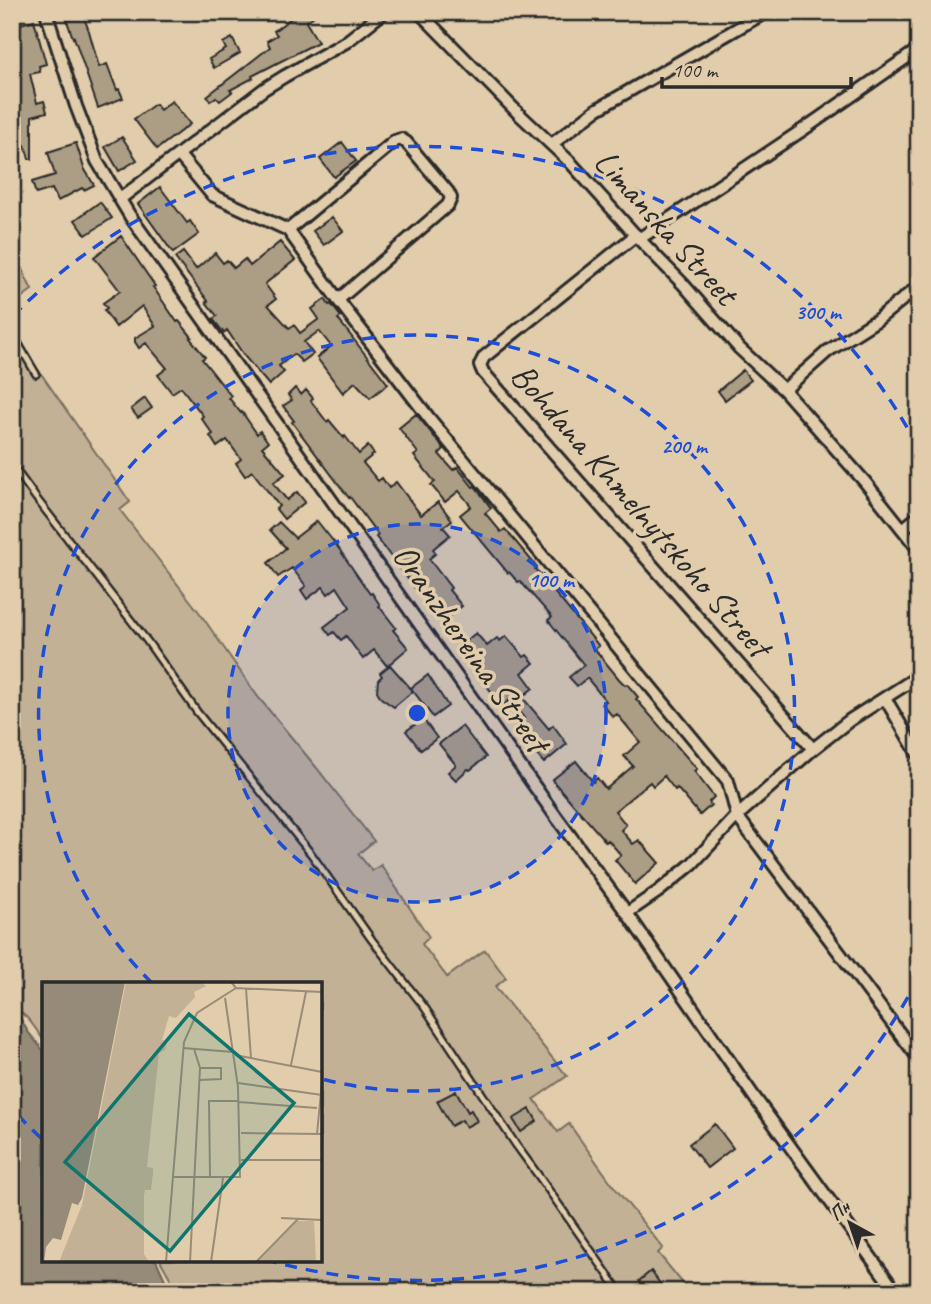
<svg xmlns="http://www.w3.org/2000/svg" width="931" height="1304" font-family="Caveat,sans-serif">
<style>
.green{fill:#c3b196;stroke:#776e60;stroke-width:2}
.water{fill:#968a78;stroke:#6b6459;stroke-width:2}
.building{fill:#ac9d85;stroke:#2b2b2b;stroke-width:2}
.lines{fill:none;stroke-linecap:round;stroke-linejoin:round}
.service-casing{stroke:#2b2b2b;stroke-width:10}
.minor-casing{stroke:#2b2b2b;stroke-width:16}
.service{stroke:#e1ccab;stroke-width:5}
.minor{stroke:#e1ccab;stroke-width:10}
.ring{fill:none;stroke:#1d4ed8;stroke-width:3.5;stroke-dasharray:12 9}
.labels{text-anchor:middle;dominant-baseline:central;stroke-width:7;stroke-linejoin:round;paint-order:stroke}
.street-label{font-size:35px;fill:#2b2b2b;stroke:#e1ccab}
.inset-road{fill:none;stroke:#988c78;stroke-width:2}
.view{fill:#0f766e;fill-opacity:0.15;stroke:#0f766e;stroke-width:3.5}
.inset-edge{fill:none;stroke:#2b2b2b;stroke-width:3.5}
.centre{fill:#1d4ed8;stroke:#e1ccab;stroke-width:3.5}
.ring-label{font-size:21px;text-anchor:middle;font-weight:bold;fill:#1d4ed8;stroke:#e1ccab;stroke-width:7;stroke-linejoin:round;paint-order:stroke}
</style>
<rect width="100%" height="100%" fill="#e1ccab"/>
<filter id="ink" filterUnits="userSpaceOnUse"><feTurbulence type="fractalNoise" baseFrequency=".0143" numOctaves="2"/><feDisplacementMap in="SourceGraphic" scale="14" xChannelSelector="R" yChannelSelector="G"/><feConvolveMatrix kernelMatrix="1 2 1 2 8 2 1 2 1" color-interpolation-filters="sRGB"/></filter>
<g filter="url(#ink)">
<path class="green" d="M12,249L32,290L12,304Z
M12,324L35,365L130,502L120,510L199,612L258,697L316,767L374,841L358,854L372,871L381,865L429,937L422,944L447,977L485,950L506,978L495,987L567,1076L534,1099L558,1132L569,1124L615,1188L663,1248L658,1253L690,1292H178L160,1260H320V984H44V1041C36,1030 29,1016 16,1010L12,1003Z"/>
<path class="water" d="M12,1003L28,1032L44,1051V1260H156L167,1284L169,1292H12Z"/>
<path class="building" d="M12,12H19L21,24L34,20L46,64L39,66L40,72L30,74L37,103L44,101L47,112L32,116V159H29L25,145H12V135H22L12,103V60L18,59L12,36Z
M286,12H319L306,22L318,42L252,76L253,78L230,90L232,92L220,101L216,97L210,101L207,96L270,47L267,41L277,35L274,31L290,19Z
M83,15L89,31L99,67L107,64L117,90L119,89L123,98L98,108L74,37L73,38L67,21Z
M232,38L240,53L214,68L209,59L226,49L223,43Z
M172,101L190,124L157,149L134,119L155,104L160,110Z
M122,137L137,160L119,171L105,147Z
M342,142L356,161L334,177L320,159Z
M76,143L84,168L94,185L84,190L82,188L58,201L52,189L36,194L32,182L55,175L48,152Z
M160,187L187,223L190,221L199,234L173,253L138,204Z
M100,202L112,218L86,235L75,220Z
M332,217L343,231L324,245L313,231Z
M121,236L155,286L153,287L177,322L179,321L192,337L190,338L205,357L202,359L231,396L229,398L241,413L242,412L257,434L260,431L268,442L262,447L285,474L273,483L287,500L297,492L305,502L284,519L276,509L279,506L252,471L245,476L236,463L241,459L227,440L217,447L210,436L213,434L201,418L203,416L181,387L172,393L158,375L167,368L146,343L139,348L135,342V338L155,326L142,306L116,327L104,310L107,308L103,303L120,291L94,257Z
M280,242L295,260L265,284L276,299L268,305L289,328L294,325L300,333L319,319L312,309L325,299L329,305L331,304L341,317L338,319L388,384L370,398L355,382L343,393L317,358L331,346L319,331L304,342L313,354L302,362L294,354L279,366L284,372L269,385L245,357L227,330L224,333L213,319L217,316L206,302L208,301L175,258L183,252L196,269L215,253L223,263L227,260L234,268L245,259L250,266Z
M743,370L751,380L725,400L718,391Z
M295,388L301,395L306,390L313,398L311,401L327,422L329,420L344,438L345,436L359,454L368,446L374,454L363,463L378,481L382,478L389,488L396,482L421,515L438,502L452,520L443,527L450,535L433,549L436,553L429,559L451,588L449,590L462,606L447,618L444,614L439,619L430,608L376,537L378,535L350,497L349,498L292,422L294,421L283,406L292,400L288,395Z
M145,398L152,408L138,418L131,409Z
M416,414L444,449L439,454L453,470L457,467L473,487L475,486L491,508L485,513L501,532L505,529L537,567L535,569L599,646L595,649L597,652L619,679L625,685L627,684L638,697L636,699L697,769L694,771L714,797L709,802L711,805L700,815L677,788L675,790L664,776L653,786L650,782L615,811L626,825L621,830L633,844L639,840L659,863L635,884L615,860L621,855L608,840L606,842L552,780L576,761L593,782L597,778L606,789L633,766L624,756L640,742L617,714L613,717L602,704L606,701L587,678L577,686L569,677L584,665L548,620L552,617L520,581L518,582L509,572L508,573L460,515L471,506L459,491L445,502L431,485L435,482L414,456L418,453L399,428Z
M317,521L337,546L370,594L372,593L380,605L379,606L396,628L393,630L408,648L387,666L374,650L363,659L346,636L341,640L334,632L330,635L324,627L350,607L337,587L328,594L323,587L307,599L301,590L306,586L292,568L278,577L268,563L286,548L270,530L279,522L295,538Z
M476,633L487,646L497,638L500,641L506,636L524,657L527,655L534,663L522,673L533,688L522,697L549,729L553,725L567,744L544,763L537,755L539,754L516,725L524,718L510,700L502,706L458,647Z
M390,665L413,691L394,707L381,698L377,691L378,680L382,676L380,673Z
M428,675L448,706L433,717L411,688Z
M423,719L437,738L421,750L406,731Z
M462,726L486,757L470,770L468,769L456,780L448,772L456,765L439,744Z
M456,1091L468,1112L471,1110L477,1121L466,1127L462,1120L451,1126L437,1101Z
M530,1109L537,1121L521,1132L513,1119Z
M715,1124L733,1148L707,1168L689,1144Z
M651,1271L666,1292H634L642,1285L639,1281Z"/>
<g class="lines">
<g class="service-casing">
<path id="service" d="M12,333L36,374
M12,465L36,498L147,641L197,712L312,855L372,940L425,1008L516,1145L538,1175L620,1292"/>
</g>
<g class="minor-casing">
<path id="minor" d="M46,12L76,106L97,161L130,216L557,818L627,913L755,1098L896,1292
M419,12L519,114L571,163L639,239L683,284L739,348L784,390L865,482L919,550
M552,144L596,110L766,12
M179,155L212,195L288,230L338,300L429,418L728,781L737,816L919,1059
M120,199L264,89L285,76L346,42L384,12
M288,230L395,141L401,139L406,142L448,192L451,198L448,205L338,300
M636,235L484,357L480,365L483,372L813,749
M639,239L804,129L919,49
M784,390L828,351L877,320L919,286
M903,529L919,516
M885,698L919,756
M627,913L659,891L692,864L737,816L813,749L850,720L919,676"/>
</g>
<use href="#service" class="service"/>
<use href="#minor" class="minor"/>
</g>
</g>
<circle cx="417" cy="713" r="189" fill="#1d4ed8" fill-opacity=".12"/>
<g class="ring">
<circle cx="417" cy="713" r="189"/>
<path d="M152 983A378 378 0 1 1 322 1079"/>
<path d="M918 979A567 567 0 0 1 270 1261M41 1138A567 567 0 0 1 13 1110M13 316A567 567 0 0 1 918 447"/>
</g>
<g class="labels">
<g class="street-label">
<text transform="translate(666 227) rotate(48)">Limanska Street</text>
<text transform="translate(641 510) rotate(49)">Bohdana Khmelnytskoho Street</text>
<text transform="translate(471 648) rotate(55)">Oranzhereina Street</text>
</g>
</g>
<g transform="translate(42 982)">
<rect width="280" height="280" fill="#e1ccab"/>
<path d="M84,0H159L164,4L152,10L153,15L134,36L127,34L120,58L125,59L123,68L117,71L105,185L111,186V191L109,208H103L102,213V272L107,280H17L40,223ZM255,239H272L274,280H215Z" fill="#c3b196"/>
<path d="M0,0H83L40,216L36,223L30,221L19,258L11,256L4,265L2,280Z" fill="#968a78"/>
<path class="inset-road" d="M189,0L194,6L280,10M204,7L209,76M141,66L191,70M193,73L280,90M249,83L264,10M157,98L179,97V86H158M196,101L280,113M197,120L275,126M199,151L280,152M275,152L280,99M199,178H280M131,195H198L196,105L183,16M168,195L167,119H197M239,236L280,238M124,280L142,60L155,31L194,6M148,280L158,86L152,67M169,280L181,196M214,280L256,237"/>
<path class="view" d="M147,32L252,121L128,269L23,180Z"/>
<rect width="280" height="280" class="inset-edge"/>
</g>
<circle cx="417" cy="713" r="10" class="centre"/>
<g class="ring-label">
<text x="818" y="319">300 m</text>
<text x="684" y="453">200 m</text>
<text x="551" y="587">100 m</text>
</g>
<rect width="931" height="1304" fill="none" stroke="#e1ccab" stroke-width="42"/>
<rect x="21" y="21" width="889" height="1262" fill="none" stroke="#2b2b2b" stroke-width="2.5" filter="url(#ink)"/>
<g transform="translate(850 1223) rotate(320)" stroke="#e1ccab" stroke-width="5" paint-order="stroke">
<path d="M0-5L12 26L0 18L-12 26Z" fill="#2b2b2b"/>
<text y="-10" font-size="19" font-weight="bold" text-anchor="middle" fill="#2b2b2b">Пн</text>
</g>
<path d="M662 77v10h189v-10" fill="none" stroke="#2b2b2b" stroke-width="3.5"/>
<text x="672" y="77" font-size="21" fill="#2b2b2b" stroke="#e1ccab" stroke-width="5" paint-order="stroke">100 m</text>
</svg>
